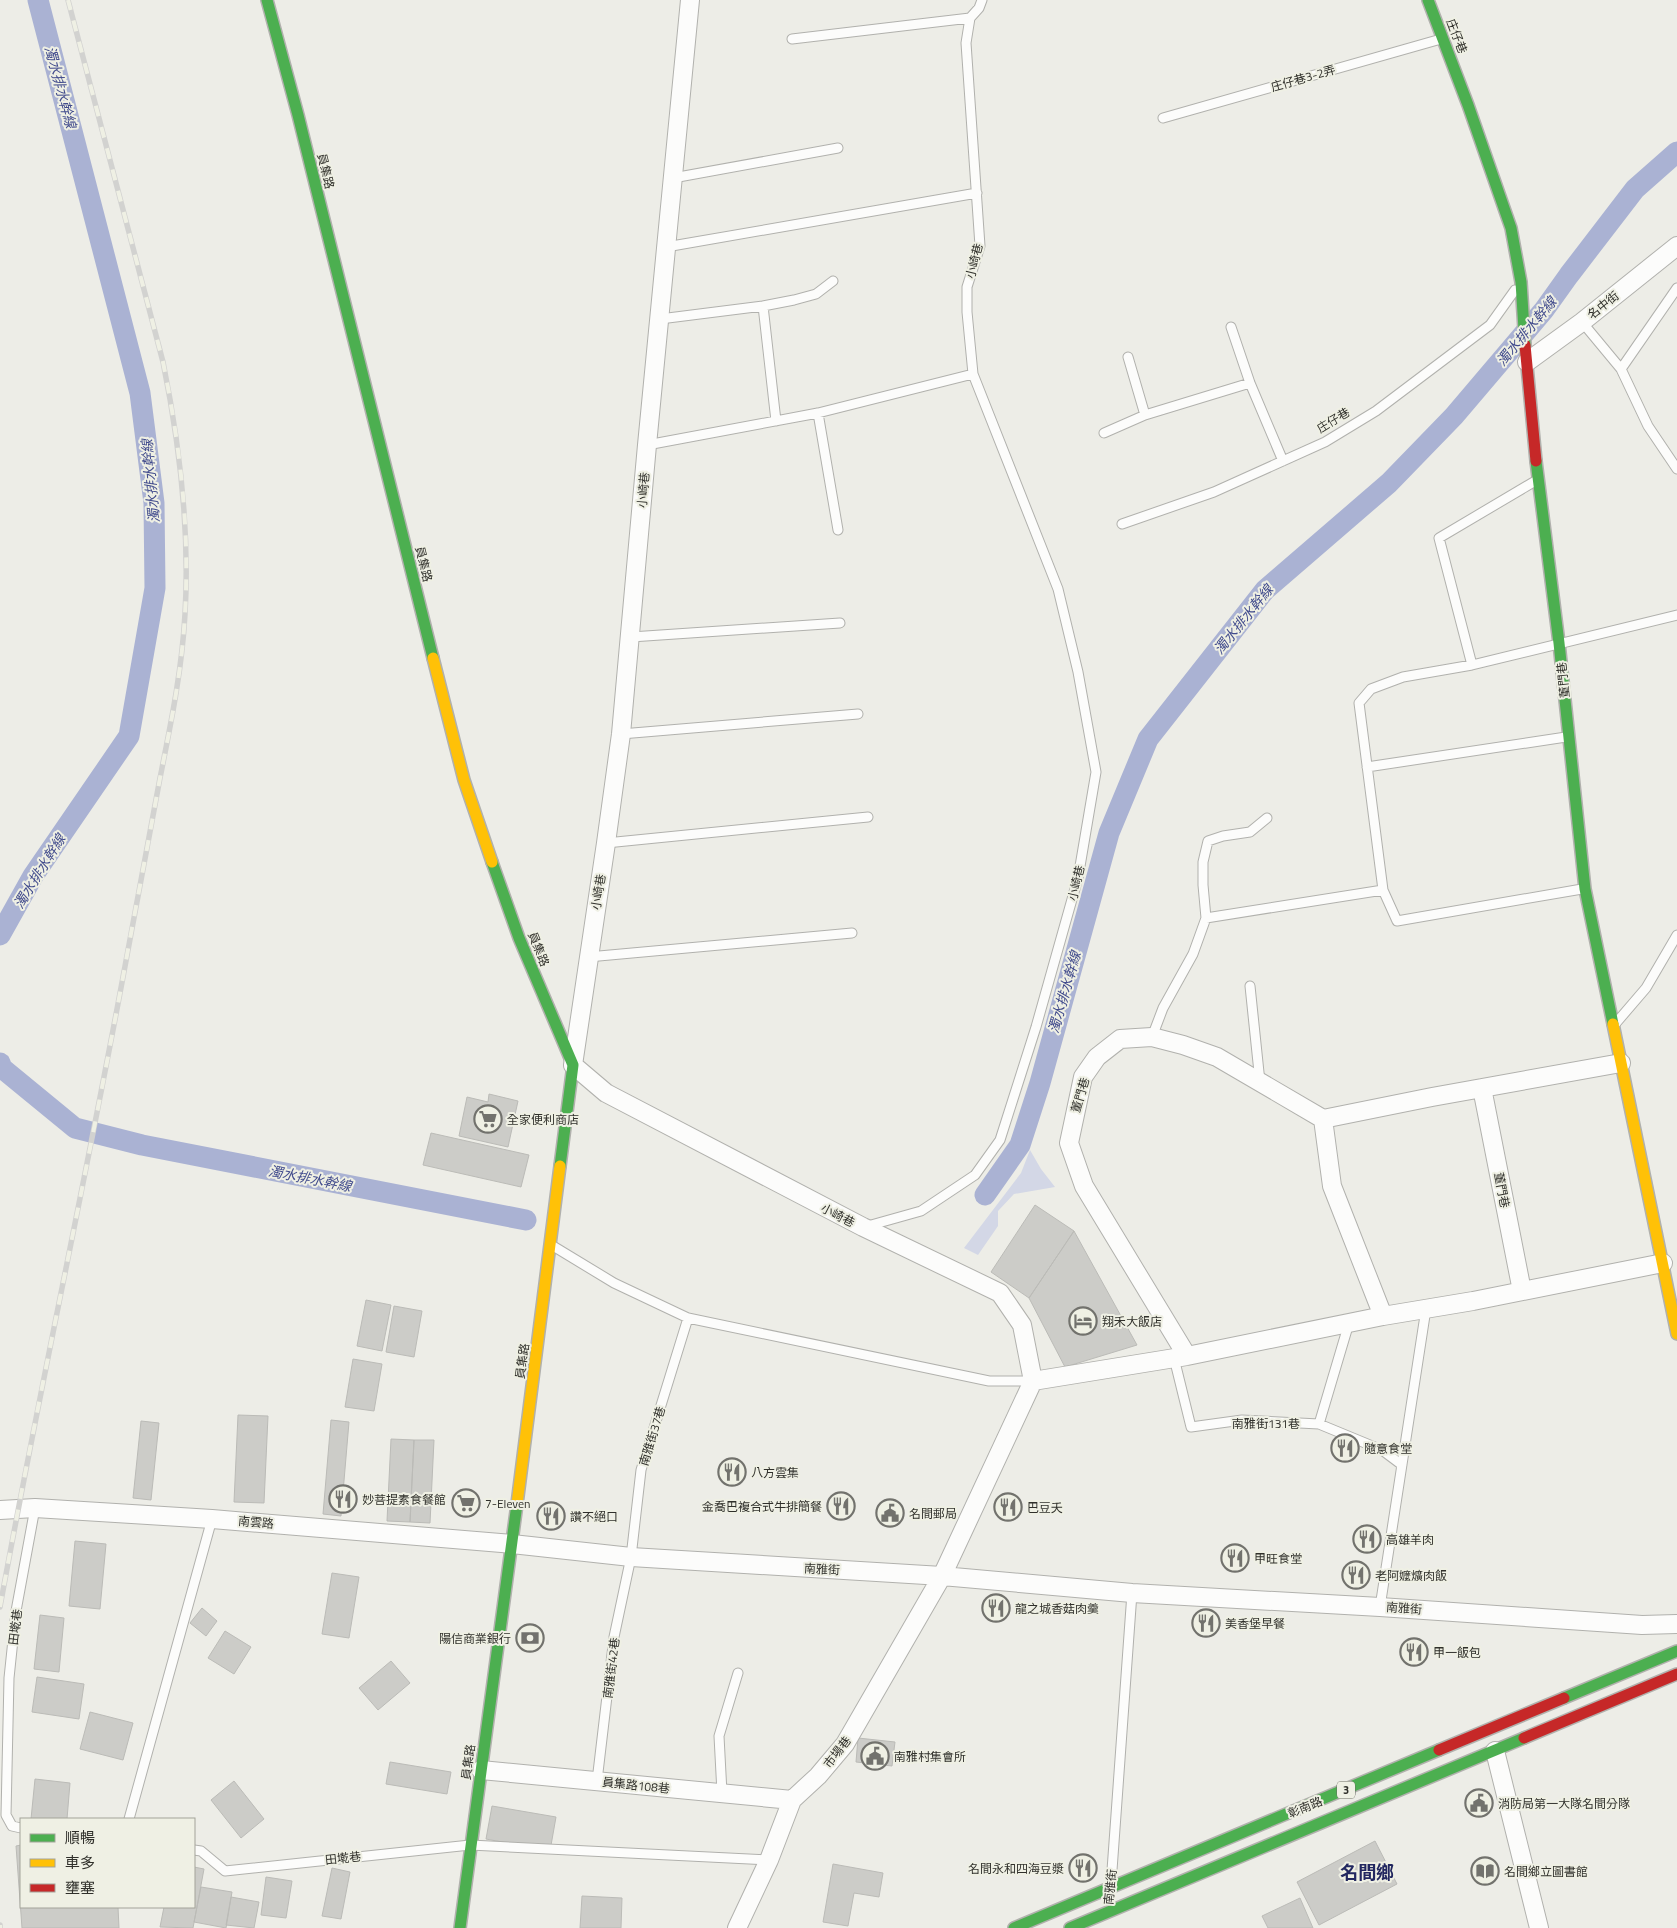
<svg xmlns="http://www.w3.org/2000/svg" width="1677" height="1928" font-family="'Titillium Web','Noto Sans TC',sans-serif">
<style>
.green{fill:#d3d7e6}
.lines{fill:none;stroke-linecap:round;stroke-linejoin:round}
.canal{stroke:#aab2d3;stroke-width:21}
.building{fill:#ccccc8;stroke:#bbbbb7}
.lane-casing{stroke:#b1b1ad;stroke-width:11}
.street-casing{stroke:#b1b1ad;stroke-width:20}
.fast-casing{stroke:#b1b1ad;stroke-width:14}
.slow-casing{stroke:#b1b1ad;stroke-width:14}
.jam-casing{stroke:#b1b1ad;stroke-width:14}
.lane{stroke:#fcfcfb;stroke-width:9}
.street{stroke:#fcfcfb;stroke-width:18}
.fast{stroke:#4caf50;stroke-width:11}
.slow{stroke:#ffc107;stroke-width:11}
.jam{stroke:#c62828;stroke-width:11}
.rail-casing{stroke:#d2d2d0;stroke-width:5.5}
.rail{stroke:#eff0e4;stroke-width:4;stroke-dasharray:11;stroke-linecap:butt}
.labels{text-anchor:middle;dominant-baseline:central;stroke-width:4;stroke-linejoin:round;paint-order:stroke}
.shield{fill:#eff0e4;stroke:#696a62;stroke-width:1}
.shield-label{font-size:11px;font-weight:bold;fill:#30302b}
.street-label{font-size:12px;fill:#30302b;stroke:#eff0e4}
.poi-label{font-size:12px;fill:#30302b;stroke:#eff0e4;text-anchor:start}
.water-label{font-size:14px;font-style:italic;fill:#424c8d;stroke:#eff0e4}
.district-label{font-size:18px;font-weight:bold;fill:#222760;stroke:#eff0e4}
</style>
<rect width="100%" height="100%" fill="#edede7"/>
<path class="green" d="M1030,1150L1041,1169L1055,1187L1014,1194L998,1211V1226L978,1255L964,1248L1021,1173Z"/>
<g class="lines">
<path class="canal" d="M0,935L33,876L129,736L155,588L154,503L140,393L38,0
M0,1063L2,1068L75,1128L142,1145L526,1220
M985,1195L1020,1145L1040,1083L1109,833L1148,739L1265,590L1389,483L1454,416L1544,310L1569,275L1635,189L1677,152"/>
</g>
<path class="building" d="M489,1094L518,1101L508,1147L459,1136L467,1097L488,1102Z
M431,1133L529,1155L521,1187L423,1165Z
M1035,1205L1074,1231L1029,1298L991,1272Z
M1074,1231L1137,1345L1065,1367L1029,1298Z
M366,1300L391,1305L382,1351L357,1346Z
M394,1306L422,1311L414,1357L386,1352Z
M353,1359L382,1364L374,1411L345,1407Z
M238,1415L268,1416L264,1503L234,1502Z
M331,1420L349,1422L341,1516L323,1514Z
M141,1421L159,1423L151,1500L133,1498Z
M391,1439L414,1440L410,1522L387,1521Z
M414,1440H434L430,1523L410,1522Z
M75,1541L106,1544L100,1609L69,1606Z
M332,1573L359,1577L349,1638L322,1634Z
M202,1608L217,1621L206,1636L190,1623Z
M40,1615L64,1618L59,1672L34,1669Z
M225,1631L251,1647L234,1674L208,1658Z
M391,1661L410,1683L378,1710L359,1688Z
M37,1677L84,1684L79,1719L32,1712Z
M90,1712L133,1723L123,1760L80,1749Z
M858,1738L895,1742L892,1766L856,1762Z
M390,1762L451,1772L447,1794L386,1784Z
M35,1779L70,1783L67,1819H31Z
M234,1781L264,1819L241,1838L211,1800Z
M492,1806L556,1817L550,1851L486,1839Z
M1375,1841L1397,1884L1319,1925L1297,1882Z
M21,1845V1907H118L119,1928H22L16,1846Z
M833,1864L883,1873L879,1897L854,1893L848,1926L823,1922Z
M194,1867L204,1869L193,1928L160,1927L164,1907H194Z
M332,1868L350,1872L341,1919L322,1916Z
M266,1877L292,1881L286,1918L261,1915Z
M201,1887L232,1892L226,1928L194,1922Z
M582,1896L622,1898L621,1928H580Z
M231,1897L259,1902L254,1928L226,1925Z
M1300,1898L1313,1928H1268L1262,1916Z"/>
<g class="lines">
<g class="lane-casing">
<path id="lane" d="M792,39L970,18
M1163,118L1441,39
M673,178L838,148
M666,247L977,193
M763,306L794,300L816,294L833,281
M660,319L763,306L776,421
M1582,322L1621,369L1648,426L1677,469
M1231,327L1250,383L1283,461
M1128,357L1145,415
M1621,369L1677,288
M818,413L838,530
M1104,433L1145,415L1250,383
M647,445L818,413L973,374
M1122,524L1214,492L1325,442L1376,411L1490,325L1515,290
M631,637L840,623
M1472,665L1439,538L1537,480
M621,734L858,714
M1367,767L1566,737
M606,843L868,817
M1582,889L1397,921L1383,890L1359,703L1371,689L1403,677L1472,665L1677,615
M1206,918L1383,890
M588,957L852,933
M1250,986L1260,1082
M1616,1023L1646,988L1677,935
M1152,1037L1163,1008L1193,954L1206,918L1203,885V862L1208,841L1223,836L1250,832L1267,818
M864,1227L921,1211L975,1175L1000,1140L1036,1027L1078,878L1096,772L1078,672L1058,589L973,374L967,312V287L980,246L966,43L970,18L979,8L982,0
M553,1246L614,1283L688,1318L989,1381H1033
M1174,1358L1191,1427L1242,1420L1319,1424L1382,1450L1402,1465
M1319,1424L1349,1323
M1380,1607L1426,1309
M597,1781L614,1637L631,1557L641,1470L688,1318
M722,1793L719,1736L738,1673
M129,1819L212,1519
M21,1828L12,1826L6,1815L9,1678L16,1611L35,1508
M194,1850L201,1851L225,1871L470,1845L769,1860
M1111,1884L1132,1593"/>
</g>
<g class="street-casing">
<path id="street" d="M690,0L647,445L621,734L606,843L573,1065L606,1093L863,1227L1000,1293L1022,1325L1033,1381
M1527,362L1582,322L1677,246
M1482,1088L1522,1291
M1323,1119L1332,1186L1383,1316
M1187,1356L1084,1186L1069,1143L1083,1077L1097,1057L1120,1039L1152,1037L1183,1045L1217,1057L1323,1119L1432,1097L1621,1063
M1033,1381L1187,1356L1383,1316L1473,1301L1663,1263
M0,1510L35,1508L212,1519L512,1544L631,1557L942,1576L1132,1593L1380,1607L1642,1625L1677,1624
M1495,1751L1539,1928
M481,1770L792,1800
M737,1928L769,1860L792,1800L818,1776L845,1744L942,1576L1033,1381"/>
</g>
<g class="fast-casing">
<path id="fast" d="M267,0L298,115L433,658
M1428,0L1468,105L1511,228L1521,282L1525,345
M1536,461L1559,643L1585,889L1613,1024
M492,862L519,938L573,1065L560,1166
M1564,1698L1677,1651
M460,1928L517,1504
M1014,1928L1439,1750
M1070,1928L1524,1738"/>
</g>
<g class="slow-casing">
<path id="slow" d="M433,658L464,780L492,862
M1613,1024L1677,1334
M517,1504L560,1166"/>
</g>
<g class="jam-casing">
<path id="jam" d="M1525,345L1536,461
M1524,1738L1677,1674
M1439,1750L1564,1698"/>
</g>
<use href="#lane" class="lane"/>
<use href="#street" class="street"/>
<use href="#fast" class="fast"/>
<use href="#slow" class="slow"/>
<use href="#jam" class="jam"/>
<g class="rail-casing">
<path id="rail" d="M0,1607C38,1397 84,1188 123,977C135,911 148,844 160,778C171,723 182,670 185,614C190,529 180,446 163,362L68,0
M0,1925V1928"/>
</g>
<use href="#rail" class="rail"/>
</g>
<defs>
<g id="supermarket-ring" transform="scale(1.4375)"><circle r="9.5" fill="#eff0e4" stroke="#72726d" stroke-width="1.5"/><path d="M-6-5.5h2.5l.6 2H6L4.5 2H-2.5L-4.4-4H-6ZM-1.5 3.2a1.3 1.3 0 1 0 .1 0ZM3 3.2a1.3 1.3 0 1 0 .1 0Z" fill="#72726d"/></g>
<g id="hotel-ring" transform="scale(1.4375)"><circle r="9.5" fill="#eff0e4" stroke="#72726d" stroke-width="1.5"/><path d="M-6-4.5h1.5V1H6V5H4.5V3h-9V5H-6ZM-4 0a1.8 1.8 0 1 1 3.6 0ZM.5 0V-2.5h3Q6-2.5 6 0Z" fill="#72726d"/></g>
<g id="restaurant-ring" transform="scale(1.4375)"><circle r="9.5" fill="#eff0e4" stroke="#72726d" stroke-width="1.5"/><path d="M-5-6h1v4h1v-4h1v4h1v-4h1v5L-1.5 .5V6h-2V.5L-5-1ZM5-6V6H3V1.5H1.5Q1.5-4 5-6Z" fill="#72726d"/></g>
<g id="civic-ring" transform="scale(1.4375)"><circle r="9.5" fill="#eff0e4" stroke="#72726d" stroke-width="1.5"/><path d="M-.6-6.5H3V-4.5H.6V-3L4-1V1h2V6H-6V1h2V-1L-.6-3ZM-1.2 2.5V6h2.4V2.5Z" fill="#72726d"/></g>
<g id="bank-ring" transform="scale(1.4375)"><circle r="9.5" fill="#eff0e4" stroke="#72726d" stroke-width="1.5"/><path d="M-6-4H6V4H-6ZM0-2.3a2.3 2.3 0 1 0 0 4.6a2.3 2.3 0 1 0 0-4.6Z" fill="#72726d"/></g>
<g id="library-ring" transform="scale(1.4375)"><circle r="9.5" fill="#eff0e4" stroke="#72726d" stroke-width="1.5"/><path d="M-6-4Q-3-5.5-.7-3.5V5Q-3 3-6 4ZM6-4Q3-5.5 .7-3.5V5Q3 3 6 4Z" fill="#72726d"/></g>
</defs>
<g fill-rule="evenodd">
<use href="#supermarket-ring" x="488" y="1119"/>
<use href="#hotel-ring" x="1083" y="1321"/>
<use href="#restaurant-ring" x="1345" y="1448"/>
<use href="#restaurant-ring" x="732" y="1472"/>
<use href="#restaurant-ring" x="343" y="1499"/>
<use href="#supermarket-ring" x="466" y="1503"/>
<use href="#restaurant-ring" x="841" y="1506"/>
<use href="#restaurant-ring" x="1008" y="1507"/>
<use href="#civic-ring" x="890" y="1513"/>
<use href="#restaurant-ring" x="551" y="1516"/>
<use href="#restaurant-ring" x="1367" y="1539"/>
<use href="#restaurant-ring" x="1235" y="1558"/>
<use href="#restaurant-ring" x="1356" y="1575"/>
<use href="#restaurant-ring" x="996" y="1608"/>
<use href="#restaurant-ring" x="1206" y="1623"/>
<use href="#bank-ring" x="530" y="1638"/>
<use href="#restaurant-ring" x="1414" y="1652"/>
<use href="#civic-ring" x="875" y="1756"/>
<use href="#civic-ring" x="1479" y="1803"/>
<use href="#restaurant-ring" x="1083" y="1868"/>
<use href="#library-ring" x="1485" y="1871"/>
</g>
<g class="labels">
<rect class="shield" x="1337" y="1781.5" width="18" height="17" rx="4"/>
<g class="shield-label">
<text x="1346" y="1790">3</text>
</g>
<g class="street-label">
<text transform="translate(1457 36) rotate(69)">庄仔巷</text>
<text transform="translate(1303 78) rotate(-16)">庄仔巷3-2弄</text>
<text transform="translate(326 171) rotate(76)">員集路</text>
<text transform="translate(974 261) rotate(-76)">小崎巷</text>
<text transform="translate(1603 305) rotate(-39)">名中街</text>
<text transform="translate(1333 420) rotate(-31)">庄仔巷</text>
<text transform="translate(643 490) rotate(-85)">小崎巷</text>
<text transform="translate(424 564) rotate(76)">員集路</text>
<text transform="translate(1563 680) rotate(-96)">董門巷</text>
<text transform="translate(1076 883) rotate(-77)">小崎巷</text>
<text transform="translate(598 892) rotate(-81)">小崎巷</text>
<text transform="translate(539 949) rotate(68)">員集路</text>
<text transform="translate(1080 1095) rotate(-74)">董門巷</text>
<text transform="translate(1502 1190) rotate(79)">董門巷</text>
<text transform="translate(838 1215) rotate(27)">小崎巷</text>
<text transform="translate(522 1361) rotate(-82)">員集路</text>
<text x="1266" y="1423">南雅街131巷</text>
<text transform="translate(652 1436) rotate(-73)">南雅街37巷</text>
<text transform="translate(256 1522) rotate(5)">南雲路</text>
<text transform="translate(822 1569) rotate(3)">南雅街</text>
<text transform="translate(1404 1608) rotate(4)">南雅街</text>
<text transform="translate(15 1627) rotate(-83)">田墘巷</text>
<text transform="translate(611 1668) rotate(-83)">南雅街42巷</text>
<text transform="translate(837 1752) rotate(-52)">市場巷</text>
<text transform="translate(468 1762) rotate(-82)">員集路</text>
<text transform="translate(636 1785) rotate(6)">員集路108巷</text>
<text transform="translate(1305 1807) rotate(-22)">彰南路</text>
<text transform="translate(343 1858) rotate(-6)">田墘巷</text>
<text transform="translate(1110 1887) rotate(-84)">南雅街</text>
</g>
<g class="poi-label">
<text x="507" y="1119">全家便利商店</text>
<text x="1102" y="1321">翔禾大飯店</text>
<text x="1364" y="1448">隨意食堂</text>
<text x="751" y="1472">八方雲集</text>
<text x="362" y="1499">妙菩提素食餐館</text>
<text x="485" y="1503">7-Eleven</text>
<text x="822" y="1506" text-anchor="end">金喬巴複合式牛排簡餐</text>
<text x="1027" y="1507">巴豆夭</text>
<text x="909" y="1513">名間郵局</text>
<text x="570" y="1516">讚不絕口</text>
<text x="1386" y="1539">高雄羊肉</text>
<text x="1254" y="1558">甲旺食堂</text>
<text x="1375" y="1575">老阿嬤爌肉飯</text>
<text x="1015" y="1608">龍之城香菇肉羹</text>
<text x="1225" y="1623">美香堡早餐</text>
<text x="511" y="1638" text-anchor="end">陽信商業銀行</text>
<text x="1433" y="1652">甲一飯包</text>
<text x="894" y="1756">南雅村集會所</text>
<text x="1498" y="1803">消防局第一大隊名間分隊</text>
<text x="1064" y="1868" text-anchor="end">名間永和四海豆漿</text>
<text x="1504" y="1871">名間鄉立圖書館</text>
</g>
<g class="water-label">
<text transform="translate(61 87) rotate(75)">濁水排水幹線</text>
<text transform="translate(1526 331) rotate(-50)">濁水排水幹線</text>
<text transform="translate(150 481) rotate(-95)">濁水排水幹線</text>
<text transform="translate(1243 619) rotate(-51)">濁水排水幹線</text>
<text transform="translate(39 871) rotate(-58)">濁水排水幹線</text>
<text transform="translate(1064 992) rotate(-74)">濁水排水幹線</text>
<text transform="translate(310 1178) rotate(11)">濁水排水幹線</text>
</g>
<g class="district-label">
<text x="1367" y="1872">名間鄉</text>
</g>
</g>
<rect x="20" y="1818" width="175" height="90" fill="#eff0e4" stroke="#a3a39a"/>
<rect x="30" y="1834" width="25" height="8" fill="#4caf50" stroke="#a3a39a"/>
<text x="65" y="1843" font-size="15" fill="#30302b">順暢</text>
<rect x="30" y="1859" width="25" height="8" fill="#ffc107" stroke="#a3a39a"/>
<text x="65" y="1868" font-size="15" fill="#30302b">車多</text>
<rect x="30" y="1884" width="25" height="8" fill="#c62828" stroke="#a3a39a"/>
<text x="65" y="1893" font-size="15" fill="#30302b">壅塞</text>
</svg>
